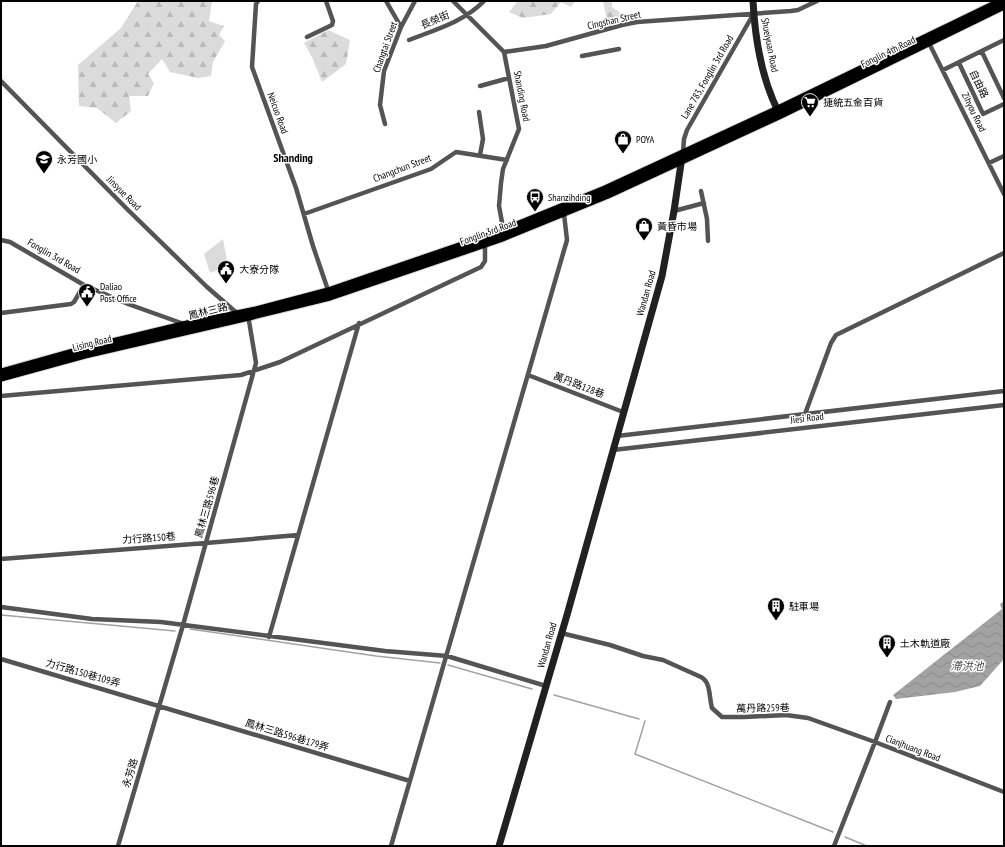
<svg xmlns="http://www.w3.org/2000/svg" width="1005" height="847" font-family="'PT Sans Narrow','Noto Sans TC',sans-serif">
<style>
.forest{fill:url(#forest-firs)}
.park{fill:#dbdbdb}
.water{fill:url(#water-waves)}
.lines{fill:none;stroke-linecap:round;stroke-linejoin:round}
.stream{stroke:#a2a2a2;stroke-width:1.5}
.primary-casing{stroke:#dbdbdb;stroke-width:9}
.street{stroke:#545454;stroke-width:4.5}
.secondary{stroke:#212121;stroke-width:7}
.primary{stroke:#000;stroke-width:7}
.labels{text-anchor:middle;dominant-baseline:central;stroke-width:3;stroke-linejoin:round;paint-order:stroke}
.street-label{font-size:10px;fill:#000;stroke:#fff}
.poi-label{font-size:10px;fill:#000;stroke:#fff;text-anchor:start}
.water-label{font-size:11px;font-style:italic;fill:#434343;stroke:#fff}
.quarter-label{font-size:12px;font-weight:bold;fill:#000;stroke:#fff}
</style>
<defs>
<pattern id="forest-firs" width="22" height="20" patternUnits="userSpaceOnUse"><rect width="22" height="20" fill="#dbdbdb"/><path d="M5 1l3.5 6h-7zM16 11l3.5 6h-7z" fill="#bababa"/></pattern>
<pattern id="water-waves" width="16" height="10" patternUnits="userSpaceOnUse"><rect width="16" height="10" fill="#a2a2a2"/><path d="M0 5q4-4 8 0t8 0" fill="none" stroke="#8a8a8a"/></pattern>
</defs>
<rect width="100%" height="100%" fill="#fff"/>
<path class="forest" d="M138,1H212L209,21L224,26L219,35L225,41L213,62L211,76L198,78L170,72L162,59L148,74L154,83L148,96H129L131,111L116,123L97,108L79,106L78,65L121,28Z
M518,1H575L571,7L561,2L551,14L523,18L509,12Z
M603,1H612V7L625,16L608,25Z
M328,30L350,40L346,64L322,82L313,59L304,43Z"/>
<path class="park" d="M223,239L228,266L210,273L204,254Z"/>
<path class="water" d="M1004,601V659L980,686L955,692L896,699L893,695L1002,609L1000,604Z"/>
<g class="lines">
<path class="stream" d="M1,615L175,631
M190,629L376,656L440,663
M448,665L532,689
M554,695L639,719
M645,721L635,754L833,832
M845,837L867,846"/>
<g class="primary-casing">
<path id="primary" d="M1,372L83,349L187,324L256,310L328,291L497,233L605,189L778,109L1001,1
M1,378L85,355L249,317L330,297L500,239L608,195L781,115L1004,6"/>
</g>
<path class="street" d="M258,1L256,4L252,67L296,188L313,246L329,293
M386,1L401,27
M453,1L504,52L519,129L503,169L501,183L499,206L504,233
M307,37L332,25L333,21L326,1
M409,40C434,30 464,22 484,1
M928,41L1004,194
M504,52L546,46L622,25L637,22L791,11L798,10L817,1
M982,52L1004,98
M582,56L619,49
M959,63L983,114L1004,104
M943,70L1004,40
M1,81L127,209L207,287L238,314
M480,86L509,78
M479,112L483,139L480,155
M385,124L380,105L384,71L401,27L415,1
M683,152L684,139L687,130L754,13
M989,163L1004,156
M701,191L707,219L708,241
M674,211L704,203
M304,214L431,169L456,152L507,160
M1,240L10,242L84,285L128,304L184,324
M1,313L71,304L74,302L84,285
M528,375L623,412
M1,396L241,375L280,362L481,267L485,261V244
M805,414L831,343L836,335L1004,253
M617,436L1004,391
M613,450L1004,405
M1,559L206,543L298,535
M1,607L92,619L161,622L385,651L447,656L546,686
M561,633L610,645L643,656L663,660L701,677C711,682 709,698 712,708L722,717H744L786,715L808,718L875,742L890,702
M269,637L359,323
M1,659L410,781
M118,846L183,625L256,363L248,315
M391,846L567,240L564,214
M834,846L875,742L1004,792"/>
<path class="secondary" d="M753,1C755,39 762,81 780,115
M499,846L567,615L662,276L674,211L682,157"/>
<use href="#primary" class="primary"/>
</g>
<defs>
<g id="supermarket-pin" transform="scale(0.9)"><path d="M0 17L-7.5 6A9.5 9.5 0 1 1 7.5 6Z" fill="#000" stroke="#fff"/><path d="M-6-5.5h2.5l.6 2H6L4.5 2H-2.5L-4.4-4H-6ZM-1.5 3.2a1.3 1.3 0 1 0 .1 0ZM3 3.2a1.3 1.3 0 1 0 .1 0Z" fill="#fff"/></g>
<g id="shop-pin" transform="scale(0.9)"><path d="M0 17L-7.5 6A9.5 9.5 0 1 1 7.5 6Z" fill="#000" stroke="#fff"/><path d="M-5-2.5h2.3a2.7 3.5 0 0 1 5.4 0H5L5.5 6h-11ZM-1.5-2.5h3a1.5 2.3 0 0 0-3 0Z" fill="#fff"/></g>
<g id="school-pin" transform="scale(0.9)"><path d="M0 17L-7.5 6A9.5 9.5 0 1 1 7.5 6Z" fill="#000" stroke="#fff"/><path d="M0-5L7-2L0 1L-7-2ZM-4 1L0 2.5L4 1V4Q0 6-4 4Z" fill="#fff"/></g>
<g id="bus-pin" transform="scale(0.9)"><path d="M0 17L-7.5 6A9.5 9.5 0 1 1 7.5 6Z" fill="#000" stroke="#fff"/><path d="M-5-6H5V4H4V6H2V4H-2V6H-4V4H-5ZM-3.5-4V0h7V-4ZM-3.5 1.2v1.5H-2V1.2ZM2 1.2v1.5H3.5V1.2Z" fill="#fff"/></g>
<g id="civic-pin" transform="scale(0.9)"><path d="M0 17L-7.5 6A9.5 9.5 0 1 1 7.5 6Z" fill="#000" stroke="#fff"/><path d="M-.6-6.5H3V-4.5H.6V-3L4-1V1h2V6H-6V1h2V-1L-.6-3ZM-1.2 2.5V6h2.4V2.5Z" fill="#fff"/></g>
<g id="building-pin" transform="scale(0.9)"><path d="M0 17L-7.5 6A9.5 9.5 0 1 1 7.5 6Z" fill="#000" stroke="#fff"/><path d="M-4-6H4V6H1V3H-1V6H-4ZM-2.5-4.3h1.7v1.8h-1.7ZM.8-4.3h1.7v1.8H.8ZM-2.5-1h1.7V.8h-1.7ZM.8-1h1.7V.8H.8Z" fill="#fff"/></g>
</defs>
<g fill-rule="evenodd">
<use href="#supermarket-pin" x="810" y="102"/>
<use href="#shop-pin" x="623" y="139"/>
<use href="#school-pin" x="44" y="159"/>
<use href="#bus-pin" x="535" y="197"/>
<use href="#shop-pin" x="644" y="226"/>
<use href="#civic-pin" x="226" y="269"/>
<use href="#civic-pin" x="87" y="292"/>
<use href="#building-pin" x="776" y="606"/>
<use href="#building-pin" x="887" y="643"/>
</g>
<g class="labels">
<g class="street-label">
<text transform="translate(435 20) rotate(-23)">長榮街</text>
<text transform="translate(614 20) rotate(-13)">Cingshan Street</text>
<text transform="translate(770 45) rotate(79)">Shueiyuan Road</text>
<text transform="translate(385 47) rotate(-70)">Changtai Street</text>
<text transform="translate(888 52) rotate(-26)">Fonglin 4th Road</text>
<text transform="translate(707 77) rotate(-60)">Lane 783, Fonglin 3rd Road</text>
<text transform="translate(979 84) rotate(64)">自由路</text>
<text transform="translate(522 96) rotate(79)">Shanding Road</text>
<text transform="translate(974 112) rotate(64)">Zihyou Road</text>
<text transform="translate(278 113) rotate(70)">Neicuo Road</text>
<text transform="translate(402 168) rotate(-21)">Changchun Street</text>
<text transform="translate(124 193) rotate(45)">Jinsyue Road</text>
<text transform="translate(488 232) rotate(-20)">Fonglin 3rd Road</text>
<text transform="translate(54 256) rotate(30)">Fonglin 3rd Road</text>
<text transform="translate(646 293) rotate(-74)">Wandan Road</text>
<text transform="translate(208 311) rotate(-14)">鳳林三路</text>
<text transform="translate(92 343) rotate(-14)">Lising Road</text>
<text transform="translate(579 385) rotate(21)">萬丹路128巷</text>
<text transform="translate(807 418) rotate(-7)">Jiesi Road</text>
<text transform="translate(207 507) rotate(-74)">鳳林三路596巷</text>
<text transform="translate(149 538) rotate(-4)">力行路150巷</text>
<text transform="translate(547 645) rotate(-74)">Wandan Road</text>
<text transform="translate(83 673) rotate(16)">力行路150巷109弄</text>
<text transform="translate(763 708) rotate(-1)">萬丹路259巷</text>
<text transform="translate(287 735) rotate(17)">鳳林三路596巷179弄</text>
<text transform="translate(913 748) rotate(21)">Cianjhuang Road</text>
<text transform="translate(130 773) rotate(-73)">永芳路</text>
</g>
<g class="poi-label">
<text x="823" y="102">捷統五金百貨</text>
<text x="636" y="139">POYA</text>
<text x="57" y="159">永芳國小</text>
<text x="548" y="197">Shanzihding</text>
<text x="657" y="226">黃昏市場</text>
<text x="239" y="269">大寮分隊</text>
<text x="100" y="286">Daliao<tspan x="100" dy="12">Post Office</tspan></text>
<text x="789" y="606">駐車場</text>
<text x="900" y="643">土木軌道廠</text>
</g>
<g class="water-label">
<text x="967" y="666">滯洪池</text>
</g>
<g class="quarter-label">
<text x="293" y="157">Shanding</text>
</g>
</g>
<rect width="1005" height="847" fill="none" stroke="#000000" stroke-width="4"/>
</svg>
